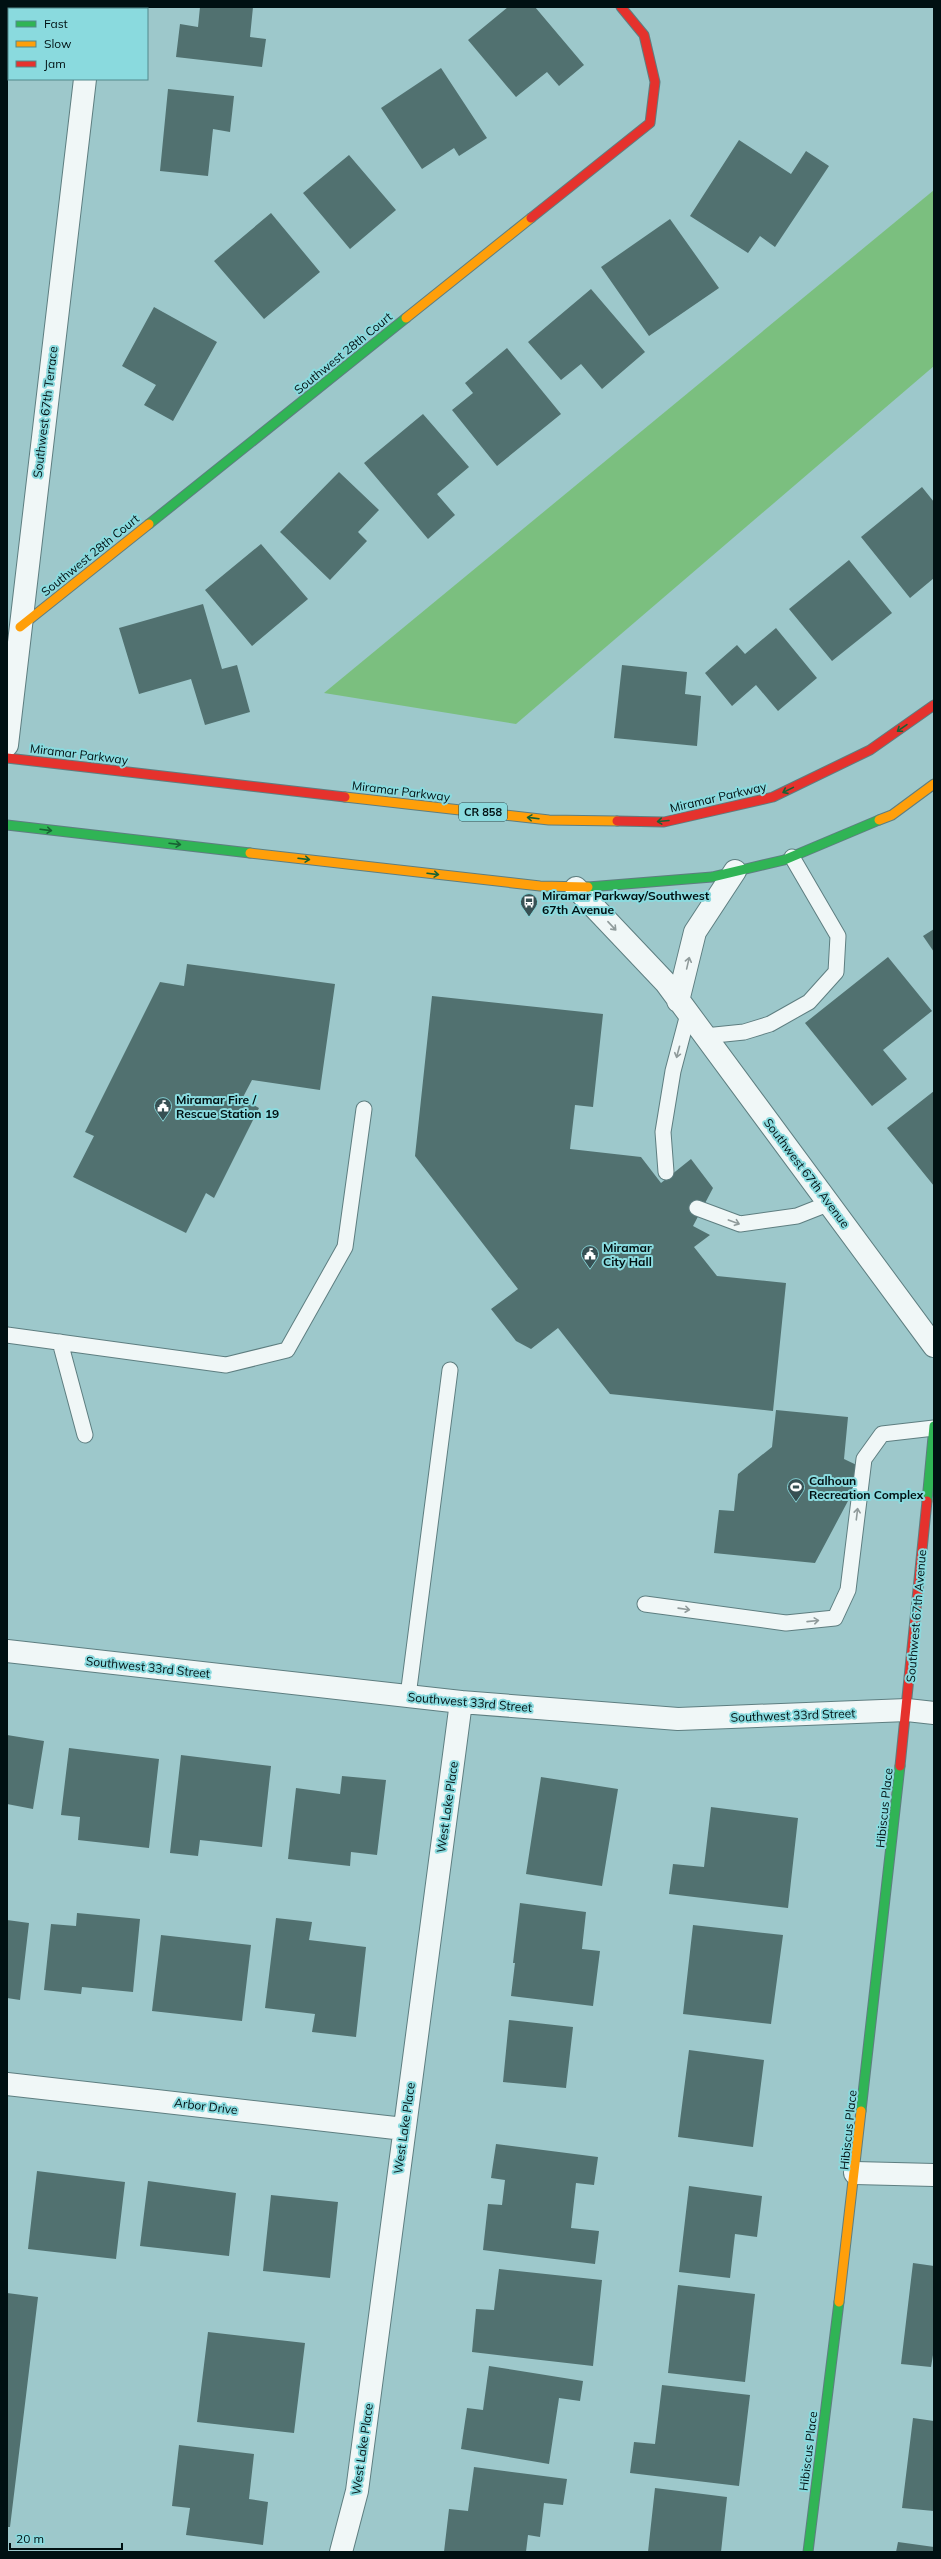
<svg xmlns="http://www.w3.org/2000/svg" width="941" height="2559" font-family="Mulish,sans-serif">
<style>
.water{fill:#7bbf7f}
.building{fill:#517170}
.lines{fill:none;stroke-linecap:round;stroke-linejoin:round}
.lane-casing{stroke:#5e7e80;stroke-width:17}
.street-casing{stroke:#5e7e80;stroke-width:24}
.fast-casing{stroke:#5e7e80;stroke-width:11}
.slow-casing{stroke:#5e7e80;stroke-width:11}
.jam-casing{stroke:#5e7e80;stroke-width:11}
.lane{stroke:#f0f7f7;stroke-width:15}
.street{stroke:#f0f7f7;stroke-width:22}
.fast{stroke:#30b455;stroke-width:9}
.slow{stroke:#ff9f0a;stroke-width:9}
.jam{stroke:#e5322d;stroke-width:9}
.oneway{stroke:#186234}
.oneway2{stroke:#909b9b}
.labels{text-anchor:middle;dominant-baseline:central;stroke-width:4;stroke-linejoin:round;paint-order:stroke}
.shield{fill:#8adade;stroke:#294d4f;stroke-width:1}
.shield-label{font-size:11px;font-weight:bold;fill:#001012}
.street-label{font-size:12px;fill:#001012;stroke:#8adade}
.poi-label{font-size:12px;font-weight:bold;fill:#001012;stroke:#8adade;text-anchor:start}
</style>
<rect width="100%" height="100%" fill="#9dc8cb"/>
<path class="water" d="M934,190V366L516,724L324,693Z"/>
<path class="building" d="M200,7H253L250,37L266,39L262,67L176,57L180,24L198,27Z
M508,7H535L584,65L559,86L547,72L516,97L468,40Z
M441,68L487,138L459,156L454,148L422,169L381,108Z
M168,89L234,96L230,132L213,129L208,176L160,171Z
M739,140L791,174L806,151L829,166L775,247L760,236L748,253L690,216Z
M349,155L396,210L350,249L303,193Z
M271,213L320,272L264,319L214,261Z
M670,219L719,288L649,336L601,267Z
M591,289L645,352L602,389L581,364L561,380L528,342Z
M154,307L217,342L173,421L144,405L156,385L122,366Z
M507,348L561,414L497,466L452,410L473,393L465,383Z
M423,414L469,467L437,494L455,515L428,539L364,463Z
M339,472L379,510L358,532L367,541L330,580L280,532Z
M922,487L934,502V578L910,598L861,537Z
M261,544L308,599L252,646L205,590Z
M849,560L892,613L832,661L789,609Z
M203,604L222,669L237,665L250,712L205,725L191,679L139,694L119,628Z
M776,628L817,678L778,711L756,685L732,706L705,673L737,645L745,654Z
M622,665L687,672L685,694L701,696L697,746L614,738Z
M934,929V952L923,936Z
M888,957L932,1011L883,1050L907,1079L872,1106L805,1023Z
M187,964L335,984L320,1090L252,1080L242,1099L259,1108L214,1198L206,1193L186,1233L73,1177L94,1136L85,1132L160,982L184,986Z
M432,996L603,1014L593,1107L575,1105L570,1149L641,1157L661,1183L691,1159L713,1188L693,1226L710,1235L694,1247L717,1276L786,1283L773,1411L610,1394L558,1328L531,1349L516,1341L491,1309L518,1289L415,1156Z
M934,1091V1186L887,1128Z
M776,1410L848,1417L844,1459L865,1469L815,1563L714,1553L719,1510L734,1511L738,1474L772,1447Z
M7,1735L44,1741L33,1809L7,1804Z
M69,1748L159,1759L149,1848L78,1840L80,1817L61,1815Z
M181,1755L271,1766L262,1847L200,1840L198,1856L170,1853Z
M342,1776L386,1780L377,1855L351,1852L350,1866L288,1859L296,1788L340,1794Z
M541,1777L618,1789L602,1886L526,1874Z
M711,1807L798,1818L788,1908L669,1894L673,1864L704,1867Z
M520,1903L586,1912L582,1949L600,1951L593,2006L511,1996L515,1963H513Z
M77,1913L140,1919L133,1992L82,1987L81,1994L44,1990L51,1924L76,1926Z
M276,1918L312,1922L309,1940L366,1947L356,2037L312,2032L315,2014L265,2008Z
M7,1920L29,1923L20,2000L7,1998Z
M693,1925L783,1935L771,2024L683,2014Z
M161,1935L251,1945L242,2021L152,2011Z
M509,2020L573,2027L566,2088L503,2082Z
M689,2050L764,2060L753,2147L678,2137Z
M496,2144L598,2157L594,2185L576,2183L571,2228L599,2231L595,2264L483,2250L488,2204L502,2205L505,2180L491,2178Z
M37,2171L125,2182L116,2259L28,2249Z
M148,2181L236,2193L229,2256L140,2246Z
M689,2186L762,2196L757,2237L735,2234L730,2278L679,2272Z
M271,2195L338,2202L330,2278L263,2271Z
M913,2263L934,2266V2349L931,2367L901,2364Z
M499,2269L602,2280L593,2366L472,2352L476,2309L494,2310Z
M678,2285L755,2294L745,2382L668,2373Z
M7,2293L38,2297L10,2527H7Z
M208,2332L305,2343L294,2433L197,2422Z
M489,2366L583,2381L580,2401L559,2398L549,2464L461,2449L467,2408L483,2410Z
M662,2385L750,2395L739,2486L630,2473L634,2442L655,2444Z
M913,2418L934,2421V2511L902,2508Z
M179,2445L254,2454L249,2499L268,2502L263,2545L186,2535L190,2508L172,2506Z
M474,2467L567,2479L563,2505L544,2503L540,2537L528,2535L526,2552H444L449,2509L468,2511Z
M655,2488L727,2497L721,2552H648Z
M898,2542L934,2547V2552H896Z"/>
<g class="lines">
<g class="lane-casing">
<path id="lane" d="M705,1036L744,1032L770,1024L809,1002L836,972L838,936L792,857
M666,1172L663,1132L673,1071L688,1014
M697,1208L740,1224L797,1216L830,1203
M7,1335L226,1365L287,1350L345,1247L364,1109
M60,1342L85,1435
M645,1604L786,1623L835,1618L848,1590L864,1459L882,1434L934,1428
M408,1696L450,1370"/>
</g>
<g class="street-casing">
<path id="street" d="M94,9V7
M7,745L85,79
M576,888L666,983L934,1346
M678,1001L695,932L735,871
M7,1651L461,1702L678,1719L907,1710L934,1713
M7,2084L404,2129
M855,2173L934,2175
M341,2552L357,2491L461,1702"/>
</g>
<g class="fast-casing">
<path id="fast" d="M149,524L406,318
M7,825L250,853
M588,887L712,877L784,860L879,820
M927,1501L934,1426
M861,2111L900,1766
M808,2552L839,2302"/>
</g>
<g class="slow-casing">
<path id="slow" d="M406,318L531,218
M20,627L149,524
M345,797L549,820L617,821
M879,820L892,815L934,784
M250,853L540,886L588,887
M839,2302L861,2111"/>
</g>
<g class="jam-casing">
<path id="jam" d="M531,218L650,123L655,82L644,35L621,7
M7,758L345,797
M617,821L664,822L773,797L870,750L934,705
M900,1766L927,1501"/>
</g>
<use href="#lane" class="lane"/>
<use href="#street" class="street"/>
<use href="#fast" class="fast"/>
<use href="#slow" class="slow"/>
<use href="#jam" class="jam"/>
</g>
<defs><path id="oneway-shaft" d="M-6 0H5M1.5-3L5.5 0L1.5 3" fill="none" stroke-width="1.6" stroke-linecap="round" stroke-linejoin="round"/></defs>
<g class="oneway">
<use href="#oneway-shaft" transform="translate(902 728) rotate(145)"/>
<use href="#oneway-shaft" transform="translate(788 790) rotate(154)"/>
<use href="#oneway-shaft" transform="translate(533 818) rotate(-173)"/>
<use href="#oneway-shaft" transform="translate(663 821) rotate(175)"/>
<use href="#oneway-shaft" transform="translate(46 830) rotate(7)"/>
<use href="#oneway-shaft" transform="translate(175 844) rotate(7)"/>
<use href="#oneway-shaft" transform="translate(304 859) rotate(7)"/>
<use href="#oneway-shaft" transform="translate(433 874) rotate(7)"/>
</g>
<g class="oneway2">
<use href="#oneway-shaft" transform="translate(612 926) rotate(47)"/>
<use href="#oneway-shaft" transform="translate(688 963) rotate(-77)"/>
<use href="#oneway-shaft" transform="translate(678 1052) rotate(105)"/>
<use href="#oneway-shaft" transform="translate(734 1222) rotate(20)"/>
<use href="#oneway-shaft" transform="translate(857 1514) rotate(-83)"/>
<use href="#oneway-shaft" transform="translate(684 1609) rotate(8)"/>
<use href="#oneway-shaft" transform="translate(813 1621) rotate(-6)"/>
</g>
<defs>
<g id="bus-pin" transform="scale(0.9)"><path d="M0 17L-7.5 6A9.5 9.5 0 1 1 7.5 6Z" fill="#375053" stroke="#8adade"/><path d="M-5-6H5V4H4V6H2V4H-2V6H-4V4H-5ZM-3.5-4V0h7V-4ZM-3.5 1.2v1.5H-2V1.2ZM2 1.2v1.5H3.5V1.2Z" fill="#fff"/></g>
<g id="civic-pin" transform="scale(0.9)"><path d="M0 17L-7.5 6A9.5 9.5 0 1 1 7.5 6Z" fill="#375053" stroke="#8adade"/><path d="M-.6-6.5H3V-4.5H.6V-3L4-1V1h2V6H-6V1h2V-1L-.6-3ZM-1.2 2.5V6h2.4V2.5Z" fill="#fff"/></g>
<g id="stadium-pin" transform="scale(0.9)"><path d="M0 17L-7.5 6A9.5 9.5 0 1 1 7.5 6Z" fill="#375053" stroke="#8adade"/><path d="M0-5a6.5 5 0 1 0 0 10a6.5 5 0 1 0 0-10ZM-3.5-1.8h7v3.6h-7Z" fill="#fff"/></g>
</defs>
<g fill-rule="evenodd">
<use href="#bus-pin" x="529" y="902"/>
<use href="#civic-pin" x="163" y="1106"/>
<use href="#civic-pin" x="590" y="1254"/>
<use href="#stadium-pin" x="796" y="1487"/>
</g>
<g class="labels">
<rect class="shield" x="459" y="803" width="48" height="18" rx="3"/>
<g class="shield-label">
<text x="483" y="812">CR 858</text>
</g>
<g class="street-label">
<text transform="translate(343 353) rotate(-39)">Southwest 28th Court</text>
<text transform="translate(45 412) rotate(-83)">Southwest 67th Terrace</text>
<text transform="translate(90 555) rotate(-39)">Southwest 28th Court</text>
<text transform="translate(79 754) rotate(7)">Miramar Parkway</text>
<text transform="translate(401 791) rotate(7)">Miramar Parkway</text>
<text transform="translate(718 797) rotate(-13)">Miramar Parkway</text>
<text transform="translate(807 1173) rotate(53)">Southwest 67th Avenue</text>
<text transform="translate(916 1616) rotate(-85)">Southwest 67th Avenue</text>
<text transform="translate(148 1667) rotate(6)">Southwest 33rd Street</text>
<text transform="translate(470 1702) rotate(5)">Southwest 33rd Street</text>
<text transform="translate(793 1715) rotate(-2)">Southwest 33rd Street</text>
<text transform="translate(447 1807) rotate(-82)">West Lake Place</text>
<text transform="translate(884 1808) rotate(-84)">Hibiscus Place</text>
<text transform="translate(206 2106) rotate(7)">Arbor Drive</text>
<text transform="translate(404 2128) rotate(-82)">West Lake Place</text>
<text transform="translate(848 2130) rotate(-84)">Hibiscus Place</text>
<text transform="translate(362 2449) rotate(-82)">West Lake Place</text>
<text transform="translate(808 2451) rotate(-83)">Hibiscus Place</text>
</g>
<g class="poi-label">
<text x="542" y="895">Miramar Parkway/Southwest<tspan x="542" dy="14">67th Avenue</tspan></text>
<text x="176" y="1099">Miramar Fire /<tspan x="176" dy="14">Rescue Station 19</tspan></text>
<text x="603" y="1247">Miramar<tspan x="603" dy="14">City Hall</tspan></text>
<text x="809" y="1480">Calhoun<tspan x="809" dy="14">Recreation Complex</tspan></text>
</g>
</g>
<rect width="941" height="2559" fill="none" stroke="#001012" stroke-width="16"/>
<rect x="8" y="8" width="140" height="72" fill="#8adade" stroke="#53898c"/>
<rect x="16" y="21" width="20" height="6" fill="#30b455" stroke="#53898c"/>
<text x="44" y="28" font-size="12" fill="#001012">Fast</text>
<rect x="16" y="41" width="20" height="6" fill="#ff9f0a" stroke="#53898c"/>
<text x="44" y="48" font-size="12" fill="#001012">Slow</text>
<rect x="16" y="61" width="20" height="6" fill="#e5322d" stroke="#53898c"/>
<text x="44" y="68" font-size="12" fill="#001012">Jam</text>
<path d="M10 2543v6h112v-6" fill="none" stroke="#001012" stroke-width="2"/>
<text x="16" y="2543" font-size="12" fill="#001012" stroke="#8adade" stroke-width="3" paint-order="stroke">20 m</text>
</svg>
